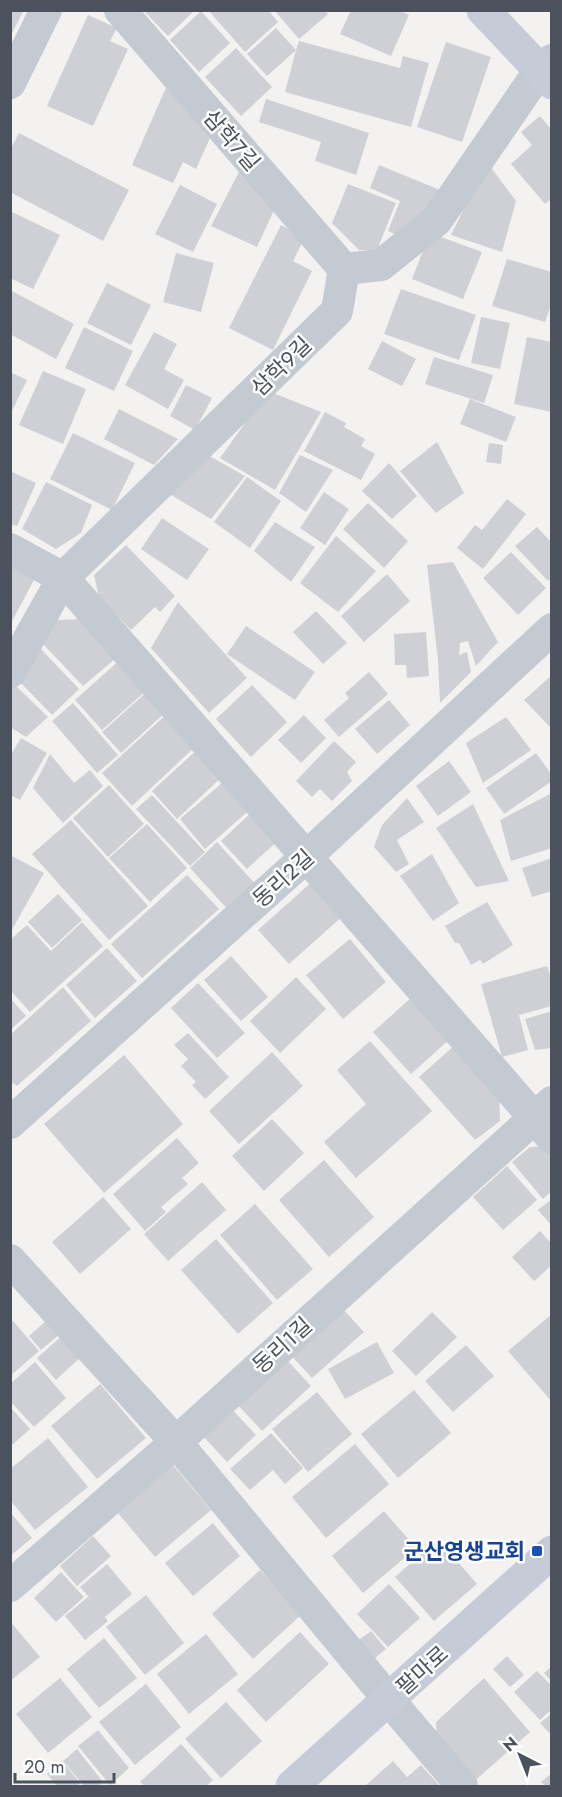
<svg xmlns="http://www.w3.org/2000/svg" width="562" height="1797" font-family="Jost,'Noto Sans KR',sans-serif">
<style>
.building{fill:#cfd0d5}
.lines{fill:none;stroke-linecap:round;stroke-linejoin:round}
.street{stroke:#c3cad1;stroke-width:32}
.secondary{stroke:#c6ccd7;stroke-width:33}
.transit-dot{fill:#1a4fb4;stroke:#fff;stroke-width:2}
.labels{text-anchor:middle;dominant-baseline:central;stroke-width:5;stroke-linejoin:round;paint-order:stroke}
.street-label{font-size:22px;fill:#4b525d;stroke:#fff}
.transit-label{font-size:22px;font-weight:bold;fill:#164399;stroke:#fff;text-anchor:end}
</style>
<rect width="100%" height="100%" fill="#f3f2f1"/>
<path class="building" d="M10,10H24L10,37Z
M143,10H195L168,36Z
M208,10H268L278,22L245,52Z
M274,10H325L328,14L299,39Z
M351,10H399L409,15L391,56L340,34Z
M201,11L230,43L199,72L170,40Z
M88,15L117,28L110,41L128,49L93,126L47,106Z
M276,28L296,50L299,41L400,68L403,56L429,63L411,127L285,92L296,50L267,76L247,54Z
M446,42L491,57L462,142L417,127Z
M236,48L272,87L241,116L205,77Z
M168,83L215,127L196,169L183,162L173,183L132,165Z
M266,99L369,133L356,175L315,161L321,142L259,122Z
M540,116L552,130V198L545,204L511,164L532,145L521,132Z
M19,133L129,190L103,241L10,192V150Z
M487,162L516,201L502,252L451,235Z
M379,165L440,190L403,238L388,231L400,201L370,188Z
M239,172L249,175L276,206L257,247L211,226Z
M348,184L396,203L377,250H359L332,223Z
M180,185L217,204L193,252L155,234Z
M10,211L60,235L33,289L10,278Z
M281,225L305,237L293,261L312,271L273,350L229,328Z
M430,233L482,252L463,299L412,279Z
M176,253L214,263L201,312L163,302Z
M507,259L552,272V302L545,322L492,306Z
M107,283L151,305L131,345L87,323Z
M401,289L476,315L459,360L384,334Z
M10,290L74,324L56,359L10,334Z
M481,317L510,323L500,369L471,363Z
M84,327L133,351L114,391L65,368Z
M154,332L177,344L164,369L184,380L168,409L125,385Z
M527,337L552,342V412L514,404Z
M382,341L416,359L402,386L368,369Z
M434,357L493,375L484,403L425,384Z
M43,371L86,389L63,444L19,425Z
M10,372L27,380L10,415Z
M186,385L212,398L195,430L170,416Z
M268,391L321,412L275,490L220,458Z
M470,399L516,417L506,442L460,424Z
M119,409L178,439L154,465L104,439Z
M325,412L346,423L344,427L365,439L361,446L375,454L361,480L304,451Z
M73,433L135,463L112,510L50,479Z
M437,442L464,493L436,513L400,471Z
M489,443L503,445L501,464L486,462Z
M206,454L245,476L211,519L168,493Z
M300,455L333,470L306,512L279,493Z
M389,463L417,496L392,519L362,491Z
M10,471L36,483L17,526L10,524Z
M247,477L281,501L250,548L214,522Z
M46,482L92,505L81,533L56,549L22,529Z
M324,492L349,509L325,545L300,528Z
M507,499L526,514L483,569L457,548L475,525L482,530Z
M368,503L408,541L384,568L343,529Z
M162,518L209,549L187,580L141,549Z
M275,522L315,547L291,582L254,551Z
M537,527L552,543V578L548,581L515,546Z
M336,536L376,571L338,612L300,583Z
M126,545L175,596L160,612L155,607L131,630L99,597L94,575Z
M511,552L546,588L518,615L483,578Z
M10,558L34,580L10,625Z
M453,562L498,642L476,666L468,641L460,643L459,655L467,652L471,672L440,703L438,660L427,565Z
M387,574L410,601L364,642L341,616Z
M178,602L247,678L209,713L151,648Z
M316,611L347,643L323,664L293,632Z
M84,619L121,654L83,686L41,642L56,620Z
M246,626L315,672L295,700L227,654Z
M426,632L429,676L407,678L406,665H395L394,634Z
M39,647L79,689L52,715L17,679Z
M122,658L149,688L102,730L75,700Z
M369,672L388,694L339,737L324,720L349,698L345,693Z
M552,675V729L524,700Z
M14,684L48,717L26,737L10,727V690Z
M252,685L287,722L251,757L216,719Z
M150,689L168,710L121,753L102,732Z
M389,700L410,725L377,754L355,729Z
M73,703L118,755L97,773L52,721Z
M169,712L198,744L132,806L102,773Z
M304,715L326,738L301,763L278,740Z
M506,717L531,750L483,783L466,743Z
M21,738L47,753L20,800L10,795V756Z
M334,741L356,762L347,772L352,781L332,801L320,789L312,797L296,781Z
M200,747L225,774L177,819L152,791Z
M536,753L552,775V781L504,814L486,788Z
M50,754L74,783L90,770L103,786L63,823L33,788Z
M449,761L471,792L438,816L416,786Z
M228,778L253,807L205,849L180,819Z
M109,785L144,824L108,857L73,818Z
M552,793V848L511,861L500,820Z
M152,795L205,852L190,866L136,809Z
M407,798L424,822L397,840L409,864L396,872L374,847L382,825Z
M473,804L509,881L476,887L436,828Z
M255,809L282,837L247,869L221,841Z
M71,820L148,906L109,940L32,854Z
M147,824L187,868L150,902L109,858Z
M217,842L260,889L232,914L190,868Z
M432,854L459,903L433,921L400,876Z
M10,855L44,873L10,933Z
M552,858V891L532,897L522,868Z
M187,875L219,909L142,978L111,944Z
M314,880L345,914L289,964L258,930Z
M58,894L82,920L52,948L28,922Z
M487,902L513,945L483,964L480,960L471,965L459,943H455L445,926Z
M82,922L103,946L30,1012L10,990V940L27,925L51,951Z
M350,939L386,982L343,1019L306,975Z
M107,948L137,981L95,1018L66,985Z
M231,956L268,997L241,1021L204,980Z
M547,966L552,981V1006L519,1015L528,1050L502,1057L481,984Z
M296,977L326,1009L280,1053L250,1021Z
M198,983L245,1033L217,1058L171,1008Z
M63,987L91,1021L17,1086L10,1081V1035Z
M412,997L450,1039L411,1074L373,1032Z
M10,998L26,1016L10,1030Z
M552,1011V1048L535,1050L525,1019Z
M188,1033L229,1077L205,1099L192,1085L196,1082L181,1066L188,1059L174,1045Z
M370,1041L432,1111L356,1178L324,1142L366,1104L337,1070Z
M455,1045L499,1091L500,1121L475,1140L419,1077Z
M272,1052L303,1086L239,1144L209,1111Z
M124,1055L183,1124L104,1193L44,1124Z
M272,1119L304,1153L264,1191L232,1156Z
M177,1138L199,1163L182,1178L188,1184L161,1207L166,1212L145,1231L113,1194Z
M545,1146L552,1153V1191L543,1199L512,1162L530,1147Z
M324,1160L374,1217L329,1257L279,1200Z
M507,1166L537,1200L503,1230L473,1197Z
M202,1182L226,1210L168,1261L144,1234Z
M103,1197L131,1229L80,1274L52,1242Z
M552,1199V1226L538,1210Z
M255,1204L313,1269L277,1300L220,1235Z
M540,1231L552,1244V1265L534,1281L512,1257Z
M216,1239L273,1303L238,1334L181,1270Z
M342,1308L364,1332L312,1378L291,1355Z
M432,1312L457,1337L416,1376L392,1351Z
M552,1314V1402L508,1351Z
M48,1319L61,1333L41,1350L29,1336Z
M13,1321L39,1351L10,1376V1323Z
M65,1333L84,1354L56,1380L37,1358Z
M377,1342L394,1373L345,1399L328,1369Z
M466,1345L494,1376L453,1412L425,1381Z
M286,1359L311,1386L262,1431L237,1404Z
M35,1362L66,1398L34,1427L10,1401V1384Z
M100,1384L146,1438L97,1479L51,1426Z
M414,1390L451,1433L398,1478L361,1434Z
M317,1392L352,1434L308,1472L272,1429Z
M229,1406L256,1435L227,1462L200,1433Z
M10,1407L30,1429L10,1447Z
M271,1433L303,1468L285,1484L273,1470L250,1490L230,1469Z
M48,1438L88,1487L35,1530L10,1500V1469Z
M355,1444L389,1484L326,1538L292,1497Z
M173,1465L211,1510L155,1557L117,1512Z
M384,1511L416,1548L363,1593L332,1556Z
M10,1512L32,1538L10,1556Z
M213,1523L240,1556L193,1596L165,1563Z
M93,1536L111,1556L77,1586L60,1566Z
M438,1539L477,1584L434,1621L395,1577Z
M107,1564L132,1594L105,1617L108,1621L85,1640L65,1616L88,1597L93,1602L80,1587Z
M260,1570L301,1615L253,1659L212,1614Z
M61,1572L84,1597L56,1622L34,1598Z
M389,1584L420,1618L388,1647L357,1614Z
M146,1595L184,1643L145,1675L106,1627Z
M10,1621L40,1657L10,1681Z
M371,1631L386,1649L375,1658L359,1640Z
M300,1632L329,1664L266,1722L237,1690Z
M206,1634L238,1674L189,1714L157,1674Z
M104,1638L137,1678L99,1708L67,1669Z
M507,1656L524,1675L510,1687L493,1669Z
M552,1666V1682L544,1673Z
M537,1671L552,1686V1709L540,1720L514,1692Z
M60,1678L92,1717L48,1753L16,1714Z
M484,1678L530,1732L471,1784L437,1746L436,1722Z
M146,1684L181,1727L135,1765L99,1722Z
M226,1702L262,1741L221,1778L185,1739Z
M552,1713V1736L540,1723Z
M98,1730L129,1768L110,1785L78,1746Z
M181,1744L213,1780L206,1786H145L140,1782Z
M77,1749L103,1782L98,1786H84L63,1761Z
M62,1761L80,1783L77,1786H57L47,1774Z
M393,1761L407,1777L421,1765L440,1786H365Z
M552,1773V1786H546L541,1782Z"/>
<g class="lines">
<path class="street" d="M120,10L344,269
M10,83L46,10
M344,269L381,265L437,220L540,70L552,60
M10,549L63,578L552,1138
M10,672L63,578L337,311L344,269
M10,1123L307,856L552,629
M10,1260L176,1442L389,1700L462,1786
M10,1586L176,1442L552,1102"/>
<path class="secondary" d="M483,10L552,83
M292,1786L552,1552"/>
</g>
<rect class="transit-dot" x="531" y="1545" width="12" height="12" rx="3"/>
<g class="labels">
<g class="street-label">
<text transform="translate(232 140) rotate(49)">삼학7길</text>
<text transform="translate(281 366) rotate(-44)">삼학9길</text>
<text transform="translate(283 878) rotate(-42)">동리2길</text>
<text transform="translate(282 1345) rotate(-42)">동리1길</text>
<text transform="translate(422 1670) rotate(-42)">팔마로</text>
</g>
<g class="transit-label">
<text x="525" y="1551">군산영생교회</text>
</g>
</g>
<rect width="562" height="1797" fill="none" stroke="#4b525d" stroke-width="24"/>
<g transform="translate(520 1755) rotate(318)" stroke="#ffffff" stroke-width="4.5" paint-order="stroke">
<path d="M0-4.5L10 22L0 15L-10 22Z" fill="#4b525d"/>
<text y="-9" font-size="16" font-weight="bold" text-anchor="middle" fill="#4b525d">N</text>
</g>
<path d="M15 1773v9h99v-9" fill="none" stroke="#4b525d" stroke-width="3"/>
<text x="24" y="1773" font-size="18" fill="#4b525d" stroke="#ffffff" stroke-width="4.5" paint-order="stroke">20 m</text>
</svg>
